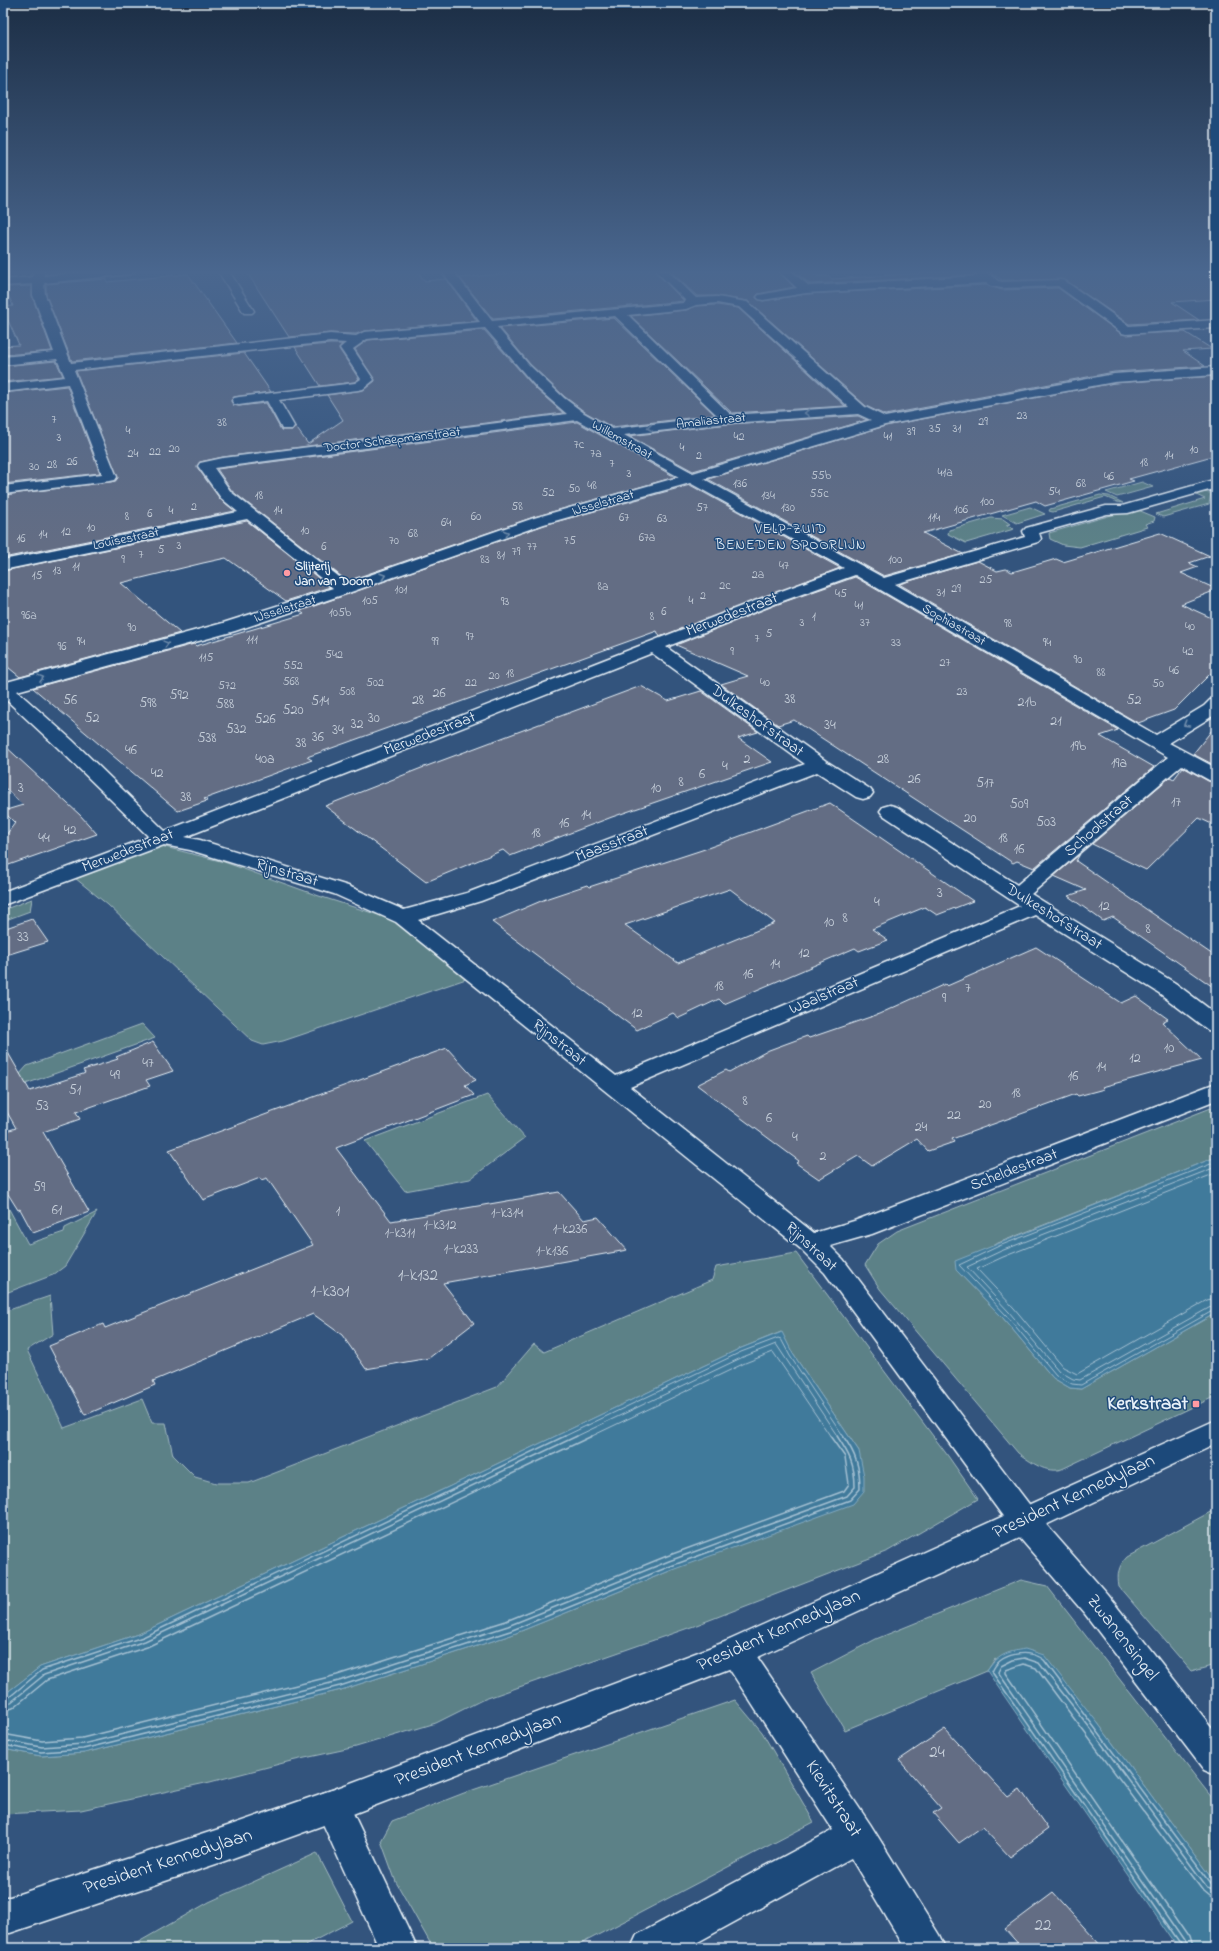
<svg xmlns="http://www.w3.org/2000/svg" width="1219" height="1951" font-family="'Indie Flower',sans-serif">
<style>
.green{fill:#5b8187;stroke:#a2b9c0}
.water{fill:#417a9b;stroke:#84aac0}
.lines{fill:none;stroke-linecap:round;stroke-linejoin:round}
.shore-far1{stroke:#a5c1d3;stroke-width:1}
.shore{stroke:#a5c1d3;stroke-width:1.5}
.building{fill:#636d84;stroke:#e8f1f8;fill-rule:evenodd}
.minor-casing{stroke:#e8f1f8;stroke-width:3}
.tertiary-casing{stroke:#e8f1f8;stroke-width:3}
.minor{fill:#1f4a7a;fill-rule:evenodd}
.tertiary{fill:#1f4a7a;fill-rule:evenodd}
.oneway{stroke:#6f8dac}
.poi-dot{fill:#ff9aa2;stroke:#1f4a7a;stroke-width:1.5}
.labels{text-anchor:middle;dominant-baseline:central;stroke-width:3;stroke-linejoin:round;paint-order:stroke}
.far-number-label{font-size:12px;fill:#c7d0db}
.far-street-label{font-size:13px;fill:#e8f1f8;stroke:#1f4a7a}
.far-poi-label{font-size:13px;font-weight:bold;fill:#e8f1f8;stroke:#1f4a7a;text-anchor:start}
.far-neighbourhood-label{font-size:14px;letter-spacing:1px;fill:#e8f1f8;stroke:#1f4a7a}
.number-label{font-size:14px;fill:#c7d0db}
.street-label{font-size:16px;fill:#e8f1f8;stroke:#1f4a7a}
.near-number-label{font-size:17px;fill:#c7d0db}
.near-poi-label{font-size:19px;font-weight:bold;fill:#e8f1f8;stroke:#1f4a7a;text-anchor:end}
.near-street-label{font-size:19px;fill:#e8f1f8;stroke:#1f4a7a}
</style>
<rect width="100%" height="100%" fill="#33547d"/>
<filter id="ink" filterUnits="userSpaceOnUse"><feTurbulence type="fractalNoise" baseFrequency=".025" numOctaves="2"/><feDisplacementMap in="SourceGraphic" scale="8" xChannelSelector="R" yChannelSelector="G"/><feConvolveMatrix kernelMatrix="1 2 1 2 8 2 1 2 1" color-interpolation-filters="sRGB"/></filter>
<g filter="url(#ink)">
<path class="green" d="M1142,482L1153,487L1117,497L1106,492Z
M1200,492L1211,493L1209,504L1163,517L1156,514L1205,499L1194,494Z
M1100,495L1109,496L1123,503L1117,502L1105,497L1053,512L1049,511L1050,509Z
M1030,507L1045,514L1017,523L1002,515Z
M1138,510L1155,517L1154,521L1145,524L1147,527L1080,547L1063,545L1050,539L1049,533L1115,514Z
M991,518L1003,519L1010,524L1006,525L1014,529L966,543L948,534L949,530Z
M157,845L224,862L319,896L391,919L442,955L469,978L283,1041L263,1045L252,1041L108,905L75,878Z
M32,899L30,911L3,921V910Z
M142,1024L155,1038L3,1092V1080L19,1075L27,1066Z
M487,1095L525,1138L470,1179L405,1191L365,1141Z
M1216,1106V1157L998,1243L956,1270L1003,1318L1053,1378L1070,1388L1081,1389L1216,1313V1396L1062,1469C1046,1474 1031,1462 1018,1453L880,1289L865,1265L878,1244L897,1231Z
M3,1198L28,1244L64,1232L65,1228L97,1212L65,1266L53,1275L3,1294Z
M796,1253L948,1456L978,1499L888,1551L694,1626L482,1700L436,1723L356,1747L291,1761L210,1782L81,1810L3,1814V1749L41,1756L84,1753L341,1690L511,1635L672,1570L859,1451L793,1354L781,1332L739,1349L141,1633L40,1667L5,1694L3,1700V1312L50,1296L53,1334L27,1350L64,1428L142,1399L152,1423H166L173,1455L195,1477L216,1483H249L497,1387L534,1344L544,1352L712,1280L716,1267Z
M1216,1509V1664L1191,1671L1119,1587C1117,1575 1118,1566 1127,1557Z
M1021,1580L1047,1586L1216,1803V1883L1097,1722L995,1659L987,1671L845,1730L811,1673L876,1639Z
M735,1700L762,1732L814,1822L573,1948H433L396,1882L381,1841L392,1821L464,1793Z
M317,1853L352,1921L300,1948H128L209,1902Z"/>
<path class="water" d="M1216,1157V1313L1081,1389L1070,1388L1053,1378L1003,1318L956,1270L955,1261Z
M782,1332L793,1354L859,1451L864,1476V1491L853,1504L672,1570L511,1635L341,1690L84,1753L41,1756L3,1749V1701L5,1694L40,1667L141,1633L739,1349Z
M1025,1649L1044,1655L1097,1722L1216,1883V1948H1178L987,1671C998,1655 1006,1652 1025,1649Z"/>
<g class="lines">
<path class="shore-far1" d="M1216,1162L999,1246L959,1265L1006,1315L1056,1375L1072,1384L1081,1385L1216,1309
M1216,1167L1001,1251L967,1267L1009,1312L1059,1371L1073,1379L1080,1380L1216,1304
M1216,1173L1003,1257L977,1269L1014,1308L1063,1367L1077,1374L1207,1300L1216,1298
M563,1437L741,1352L778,1338L781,1339L790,1356L844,1437
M575,1437L743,1357L776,1344L838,1437
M590,1437L745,1363L773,1352L831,1437"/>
<path class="shore" d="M3,1700L7,1699L42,1670L143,1637L565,1436
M3,1705L10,1703L44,1675L145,1641L577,1436
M3,1711L13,1708L47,1680L147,1647L592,1436
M3,1734L42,1741L82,1738L337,1675L506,1621L667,1556L844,1491L849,1484L845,1457L830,1436
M3,1740L42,1747L83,1744L339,1681L508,1626L669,1561L847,1496L855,1487C855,1464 849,1454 837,1436
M3,1745L41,1752L83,1749L340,1686L510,1631L671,1566L850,1500L860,1489C860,1467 856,1454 843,1436
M1181,1948L1180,1944L992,1672C999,1653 1029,1648 1044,1660L1211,1883L1216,1885
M1186,1948L1184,1941L998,1672L1001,1666L1013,1660L1024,1658L1039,1663L1090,1728L1207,1887L1216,1890
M1192,1948L1189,1938L1006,1673V1670L1024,1664L1036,1668L1203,1890L1209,1895L1216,1896"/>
</g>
<path class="building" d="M246,271H417L425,281L446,279L477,321L364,331L356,334L330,333L289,337Z
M531,271H655L684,301L493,319L460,278Z
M670,271H778L794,287L758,294L756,298L763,301L806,294L986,285L1002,290L1058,288L1122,334L1185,332L1212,349L1183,351L1205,366L1114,372L885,415L866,406L748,301L717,296H697Z
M794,271H810L817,276H828L832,279L951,271H972L975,275L810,284Z
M988,271H1199L1216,282V299L1172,302L1199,320L1129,324L1065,280H1002Z
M188,274L237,343L72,361L46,295V284L107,279V282Z
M32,286V296L52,351L3,355V346L19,345L3,309V307L13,306L5,287Z
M717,305L738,308L845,406L732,413L631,316L686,310L696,306Z
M614,318L715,415L612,427L585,412L565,397L530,364L500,328Z
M484,330L536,389L563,413L223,457L200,462L197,467L220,499L235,511L3,558V495L110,482L115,481L118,478L76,371L244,353L271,392L234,397L231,400L233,405L239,406L266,403L281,430H292L295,426L308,444L343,420L327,395L363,390L375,381L355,349L368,340Z
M330,344H342L339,349L359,379L354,382L320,386L295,347Z
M56,361L63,376L3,382V366Z
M1216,376V455L1129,479L1134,481L1045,506L1036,501L923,533L963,554L884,576L708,479L885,426L1114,383Z
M67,386L100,473L3,484V393Z
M858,416L867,420L693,471L629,436L728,424Z
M577,422L675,477L534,517L347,581L232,491L217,469Z
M690,485L840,568L660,637L657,631L307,757L312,760L204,799L207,801L178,811L33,688L194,644L196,646L304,614L300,611L544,525Z
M247,521L330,587L286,601L226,558L203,563L121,583L180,633L20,677L3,663V571Z
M1160,533L1210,556L1189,563L1198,567L1181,573L1216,589V590L1181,604L1216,620V668L1174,710L1138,723L899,584L978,561L997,571L1006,569L1012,572L1056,559L1063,562Z
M855,577L1118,730L1100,736L1154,767L1034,868L1017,861L1013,863L794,720L778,725L721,684L748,676L676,645L778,604Z
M641,686L668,701L701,691L758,732L738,738L772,762L612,817L510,856L503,850L426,882L325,806L419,769Z
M1216,725V766L1193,754Z
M3,744L80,815L97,834L3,867V839L15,823L3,811L23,805L3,786Z
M1183,767L1208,781L1216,783V826L1199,818L1146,870L1092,844L1170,777L1174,779Z
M830,803L973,901L937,915L925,907L872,929L888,940L859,951L855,948L724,1004L719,999L679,1018L673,1013L637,1030L492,922L548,898L587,885L589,887L705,849ZM730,889L775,923L678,963L625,925Z
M1080,854L1076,861L1216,957V989L1113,917L1103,921L1068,896L1086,890L1054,876Z
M32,919L48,942L3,956V929Z
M1036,947L1121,1003L1136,996L1168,1019L1162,1022L1202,1060L1102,1087L1104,1089L1078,1096L1076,1094L952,1139L954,1142L928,1151L917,1139L872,1166L858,1156L819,1179L796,1163L799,1161L697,1085L726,1070L729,1072L769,1050L807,1036L809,1038L879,1014L945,984L947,986Z
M153,1042L173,1071L146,1080L150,1086L76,1112L80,1119L43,1132L89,1212L33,1233L20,1209L18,1210L3,1186V1132L16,1128L3,1105V1044L30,1091L83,1074L85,1073L83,1070L118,1059L116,1057Z
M447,1048L476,1080L465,1085L474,1095L336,1148L391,1221L559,1192L584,1220L598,1217L627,1250L443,1283L474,1323L429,1358L366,1369L342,1335L313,1314L153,1381L155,1385L85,1415L49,1346L103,1324L105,1328L313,1245L267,1178L261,1180L260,1178L203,1200L169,1150Z
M945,1729L1008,1797L1020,1789L1048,1829L1010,1857L982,1827L959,1843L933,1813L941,1808L899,1760Z
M1053,1893L1103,1948H1022L1005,1929Z"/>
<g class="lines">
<g class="minor-casing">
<path id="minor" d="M32,271H44V276L93,271H136L131,274L44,283L45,295L71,363L330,334L356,336L364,332L480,322L442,271H453L492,321L683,303L686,301L656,271H668L696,298L717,297L747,302L865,407L885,417L1114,374L1216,367V375L1114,382L885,425L704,479L884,578L1025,537L1023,531L1026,528L1106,506H1122L1210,481L1216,482V492L1209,490L1128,513L1107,514L1039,533L1041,539L1038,542L895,584L1156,735L1204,706L1210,700L1216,699V714L1169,743L1216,768V782L1209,780L1182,765L1031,894L1175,983L1216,1014V1032L1208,1030L1159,993L1035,915L630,1087L814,1233L854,1221L1216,1083V1100L872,1234L830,1246L843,1259L1035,1512L1107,1594L1216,1733V1775L1204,1770L1085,1614L1013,1530L825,1273L801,1249L396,922L334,894L190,850L164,845L3,905V892L149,837L58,748L3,697V683L223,623L333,588L247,519L3,570V560L238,512L221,498L198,466L200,463L223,458L567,414L537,388L485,328L367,339L353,349L374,380L363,389L358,390L279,400L294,426L292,429H282L267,401L239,405L234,404L232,401L234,398L239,397L355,383L361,379L340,348L346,343L330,342L74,370L117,477L115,480L110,481L3,494V486L102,474L68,384L3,392V384L65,377L57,359L3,365V357L54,352L33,295V284L3,286V280L33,277ZM717,303L739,307L849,407L731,415L628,315L686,309L696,305ZM615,316L718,416L612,429L584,413L564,398L529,365L497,327ZM858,414L871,420L693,473L624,435L728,423ZM577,420L679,477L534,518L347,583L231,492L214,468ZM690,483L844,568L765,597L165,831L72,740L17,691L235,631L351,592L544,524ZM855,575L1168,757L1017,885L897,807L890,805L883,807L880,811L883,815L1020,906L616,1076L418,920L481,901L817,772L856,797L863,799L870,797L873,793L870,789L826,761L666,647L777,603ZM652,653L805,764L467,893L404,910L348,886L200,840L185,837Z
M218,271H229L254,311L252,313H244Z
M779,271H791L809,286L978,276L973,271H985L998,281L1002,282L1061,280L1065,281L1129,326L1216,320V328L1126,334L1122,333L1058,286L1002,288L991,286L986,283L806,293L763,300L759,299L757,297L759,295L797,288Z
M736,1638L747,1642L870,1824L939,1935L945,1948H905L851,1858L687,1948H631L637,1935L833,1830L725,1662L720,1652L725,1642Z
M332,1790L344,1794L417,1948H379L315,1806L320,1794Z"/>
</g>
<g class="tertiary-casing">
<path id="tertiary" d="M1216,1420V1444L1035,1530L747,1662L332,1822L222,1862L10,1933H3V1897H10L222,1828L332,1790L725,1642Z"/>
</g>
<use href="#minor" class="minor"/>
<use href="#tertiary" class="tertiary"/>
</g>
<defs><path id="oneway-chevron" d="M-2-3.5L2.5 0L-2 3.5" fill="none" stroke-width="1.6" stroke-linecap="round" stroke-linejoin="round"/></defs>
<g class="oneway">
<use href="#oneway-chevron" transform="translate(807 413) rotate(177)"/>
<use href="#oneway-chevron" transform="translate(650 428) rotate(173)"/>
<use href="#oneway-chevron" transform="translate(506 533) rotate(-19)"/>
<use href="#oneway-chevron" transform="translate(383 576) rotate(-19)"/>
<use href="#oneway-chevron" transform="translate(166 644) rotate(-15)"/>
<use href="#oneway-chevron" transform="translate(41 678) rotate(-15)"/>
<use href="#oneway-chevron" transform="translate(1186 724) rotate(149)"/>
</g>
</g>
<linearGradient id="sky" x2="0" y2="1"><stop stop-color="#1c2e45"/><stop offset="0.5" stop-color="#4a678f"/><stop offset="1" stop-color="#4a678f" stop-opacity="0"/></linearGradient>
<rect width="1219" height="544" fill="url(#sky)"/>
<g class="poi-dot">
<circle cx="287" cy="573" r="4"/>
<rect x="1192" y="1400" width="8" height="8" rx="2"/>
</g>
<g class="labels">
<g class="far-number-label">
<text x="1022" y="416">23</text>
<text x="54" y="420">7</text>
<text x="983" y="422">29</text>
<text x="222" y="423">38</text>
<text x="935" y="429">35</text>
<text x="957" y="429">31</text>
<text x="128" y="431">4</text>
<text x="911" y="432">39</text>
<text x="739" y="437">42</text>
<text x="888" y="437">41</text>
<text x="59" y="438">3</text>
<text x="579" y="445">7c</text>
<text x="682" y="448">4</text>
<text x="174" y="449">20</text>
<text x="1194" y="450">10</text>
<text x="155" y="452">22</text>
<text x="133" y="454">24</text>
<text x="596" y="454">7a</text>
<text x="699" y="456">2</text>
<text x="1169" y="456">14</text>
<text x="72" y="462">26</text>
<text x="1144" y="463">18</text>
<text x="612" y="464">7</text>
<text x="52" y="465">28</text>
<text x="34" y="467">30</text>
<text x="945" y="473">41a</text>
<text x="629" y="474">3</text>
<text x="821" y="476">55b</text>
<text x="1109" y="477">46</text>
<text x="740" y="484">136</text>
<text x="1081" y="484">68</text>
<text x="592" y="486">48</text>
<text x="574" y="489">50</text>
<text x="1054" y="492">54</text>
<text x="548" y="493">52</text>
<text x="819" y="494">55c</text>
<text x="259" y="496">18</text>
<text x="768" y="496">134</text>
<text x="987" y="502">100</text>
<text x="194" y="507">2</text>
<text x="517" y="507">58</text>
<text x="702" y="508">57</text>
<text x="788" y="508">130</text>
<text x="961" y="510">106</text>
<text x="171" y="511">4</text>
<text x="278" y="511">14</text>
<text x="150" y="514">6</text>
<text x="127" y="517">8</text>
<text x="476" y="517">60</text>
<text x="624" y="518">67</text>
<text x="934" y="518">114</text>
<text x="662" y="519">63</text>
<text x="446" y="523">64</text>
<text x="91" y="528">10</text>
<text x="305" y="531">10</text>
<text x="66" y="532">12</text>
<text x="413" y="534">68</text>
<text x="43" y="535">14</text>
<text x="647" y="538">67a</text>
<text x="21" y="539">16</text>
<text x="394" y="541">70</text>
<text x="570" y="541">75</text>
<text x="179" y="546">3</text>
<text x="324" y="547">6</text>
<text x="532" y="547">77</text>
<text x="161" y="550">5</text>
<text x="516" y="552">79</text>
<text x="141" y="555">7</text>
<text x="501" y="556">81</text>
<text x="123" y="560">9</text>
<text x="485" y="560">83</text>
<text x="895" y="560">100</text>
<text x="784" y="566">47</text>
<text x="76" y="567">11</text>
<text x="57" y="571">13</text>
<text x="758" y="575">2a</text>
<text x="37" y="576">15</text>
<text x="986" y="580">25</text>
<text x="725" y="586">2c</text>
<text x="603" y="587">8a</text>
<text x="956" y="589">29</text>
<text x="401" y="590">101</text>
<text x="941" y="593">31</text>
<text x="841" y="594">45</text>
<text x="703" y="596">2</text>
<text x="370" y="601">105</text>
<text x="691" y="601">4</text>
<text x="505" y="602">93</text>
<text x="859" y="606">41</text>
<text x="664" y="612">6</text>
<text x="340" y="613">105b</text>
<text x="29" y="616">96a</text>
<text x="652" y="617">8</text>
<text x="814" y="617">1</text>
<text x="802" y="623">3</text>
<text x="865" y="623">37</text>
<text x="1008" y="624">98</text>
<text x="1190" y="627">40</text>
<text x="132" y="628">90</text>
<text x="769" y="634">5</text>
<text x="470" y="637">97</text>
<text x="757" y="639">7</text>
<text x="252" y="640">111</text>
<text x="81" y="642">94</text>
<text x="435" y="642">99</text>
<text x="896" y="643">33</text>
<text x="1047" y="643">94</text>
<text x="62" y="647">96</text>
<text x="732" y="652">9</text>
<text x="1188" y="652">42</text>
<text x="334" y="655">542</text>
<text x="206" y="658">115</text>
<text x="1078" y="660">90</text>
<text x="945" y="663">27</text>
<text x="293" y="666">552</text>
<text x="1174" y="671">46</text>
<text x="1101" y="673">88</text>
<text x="510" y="674">18</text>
<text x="494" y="676">20</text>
<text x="291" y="682">568</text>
<text x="375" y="683">502</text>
<text x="471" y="683">22</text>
<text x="765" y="683">40</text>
<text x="1158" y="684">50</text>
<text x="227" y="686">572</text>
<text x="347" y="692">508</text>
<text x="962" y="692">23</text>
</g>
<g class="far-street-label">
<text transform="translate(711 421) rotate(-6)">Amaliastraat</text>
<text transform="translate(392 440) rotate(-7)">Doctor Schaepmanstraat</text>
<text transform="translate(622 440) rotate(29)">Willemstraat</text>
<text transform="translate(603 503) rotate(-16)">IJsselstraat</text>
<text transform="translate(126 539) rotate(-12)">Louisestraat</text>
<text transform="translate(285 609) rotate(-18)">IJsselstraat</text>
<text transform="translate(954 625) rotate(30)">Sophiastraat</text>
</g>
<g class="far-poi-label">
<text x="295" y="566">Slijterij<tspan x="295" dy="15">Jan van Doorn</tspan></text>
</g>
<g class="far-neighbourhood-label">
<text x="791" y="529">VELP-ZUID<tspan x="791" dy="16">BENEDEN SPOORLIJN</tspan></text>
</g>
<g class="number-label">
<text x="439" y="693">26</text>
<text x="179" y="695">592</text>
<text x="790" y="699">38</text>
<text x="70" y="700">56</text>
<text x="418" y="700">28</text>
<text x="1134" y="700">52</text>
<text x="320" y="701">514</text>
<text x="1027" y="702">21b</text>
<text x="148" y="703">598</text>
<text x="225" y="704">588</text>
<text x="293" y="710">520</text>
<text x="92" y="718">52</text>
<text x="374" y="718">30</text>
<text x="265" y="719">526</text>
<text x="1056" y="721">21</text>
<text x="357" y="724">32</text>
<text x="830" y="725">34</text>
<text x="236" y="729">532</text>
<text x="338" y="730">34</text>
<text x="318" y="737">36</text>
<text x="207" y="738">538</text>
<text x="301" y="743">38</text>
<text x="1078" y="746">19b</text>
<text x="131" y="750">46</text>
<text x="265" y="759">40a</text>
<text x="747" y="759">2</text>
<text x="883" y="759">28</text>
<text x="1119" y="763">19a</text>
<text x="725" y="766">4</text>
<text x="157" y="773">42</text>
<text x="702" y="774">6</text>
<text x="914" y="779">26</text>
<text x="681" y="782">8</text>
<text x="985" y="783">517</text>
<text x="21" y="788">3</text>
<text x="656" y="788">10</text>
<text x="186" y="797">38</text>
<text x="1176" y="802">17</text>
<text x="1019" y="804">509</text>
<text x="586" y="815">14</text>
<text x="970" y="818">20</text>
<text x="1046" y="822">503</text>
<text x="564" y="823">16</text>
<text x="70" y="830">42</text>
<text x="536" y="833">18</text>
<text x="44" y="838">44</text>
<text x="1003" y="838">18</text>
<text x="1019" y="849">16</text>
<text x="940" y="893">3</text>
<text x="877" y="902">4</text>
<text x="1104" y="906">12</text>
<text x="845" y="918">8</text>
<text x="829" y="922">10</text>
<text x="1148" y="929">8</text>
<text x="23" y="937">33</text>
<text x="804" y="953">12</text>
<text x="775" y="964">14</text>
<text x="748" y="974">16</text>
<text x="719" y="986">18</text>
<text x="968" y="988">7</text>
<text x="944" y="998">9</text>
<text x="637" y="1013">12</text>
<text x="1169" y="1048">10</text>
<text x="1135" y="1058">12</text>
<text x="148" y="1063">47</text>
<text x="1101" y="1067">14</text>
<text x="115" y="1075">49</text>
<text x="1073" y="1076">16</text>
<text x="75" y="1090">51</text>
<text x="1016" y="1093">18</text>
<text x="745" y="1101">8</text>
<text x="985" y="1104">20</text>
<text x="42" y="1106">53</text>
<text x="954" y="1115">22</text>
<text x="769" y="1118">6</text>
<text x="921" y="1127">24</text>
<text x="795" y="1137">4</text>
<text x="823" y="1156">2</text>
<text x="39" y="1187">59</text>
<text x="57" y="1210">61</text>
<text x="338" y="1211">1</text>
<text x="507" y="1213">1-k314</text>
<text x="440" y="1225">1-k312</text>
<text x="570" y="1229">1-k236</text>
<text x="400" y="1233">1-k311</text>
<text x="461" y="1249">1-k233</text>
<text x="552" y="1251">1-k136</text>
</g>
<g class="street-label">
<text transform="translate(732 615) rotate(-21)">Merwedestraat</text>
<text transform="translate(757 721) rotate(36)">Dulkeshofstraat</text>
<text transform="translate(430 734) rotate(-21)">Merwedestraat</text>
<text transform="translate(1099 826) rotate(-41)">Schoolstraat</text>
<text transform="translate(612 844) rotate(-21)">Maasstraat</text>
<text transform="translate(128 851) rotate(-21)">Merwedestraat</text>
<text transform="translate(287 873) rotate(17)">Rijnstraat</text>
<text transform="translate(1054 917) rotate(32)">Dulkeshofstraat</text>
<text transform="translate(824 996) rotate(-23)">Waalstraat</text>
<text transform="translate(559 1043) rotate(39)">Rijnstraat</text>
<text transform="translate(1014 1170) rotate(-21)">Scheldestraat</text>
<text transform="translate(811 1247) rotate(43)">Rijnstraat</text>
</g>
<g class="near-number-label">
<text x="418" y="1275">1-k132</text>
<text x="330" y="1291">1-k301</text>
<text x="937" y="1752">24</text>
<text x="1043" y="1925">22</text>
</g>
<g class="near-poi-label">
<text x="1188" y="1404">Kerkstraat</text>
</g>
<g class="near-street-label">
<text transform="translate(1074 1497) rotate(-25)">President Kennedylaan</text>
<text transform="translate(779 1631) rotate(-24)">President Kennedylaan</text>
<text transform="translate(1122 1638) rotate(52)">Zwanensingel</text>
<text transform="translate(478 1750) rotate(-21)">President Kennedylaan</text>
<text transform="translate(833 1799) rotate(57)">Kievitstraat</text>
<text transform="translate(168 1862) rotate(-18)">President Kennedylaan</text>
</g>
</g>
<rect width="1219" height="1951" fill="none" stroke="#1f4a7a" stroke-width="16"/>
<rect x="8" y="8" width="1203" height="1935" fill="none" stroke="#e8f1f8" stroke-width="1.5" filter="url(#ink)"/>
</svg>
